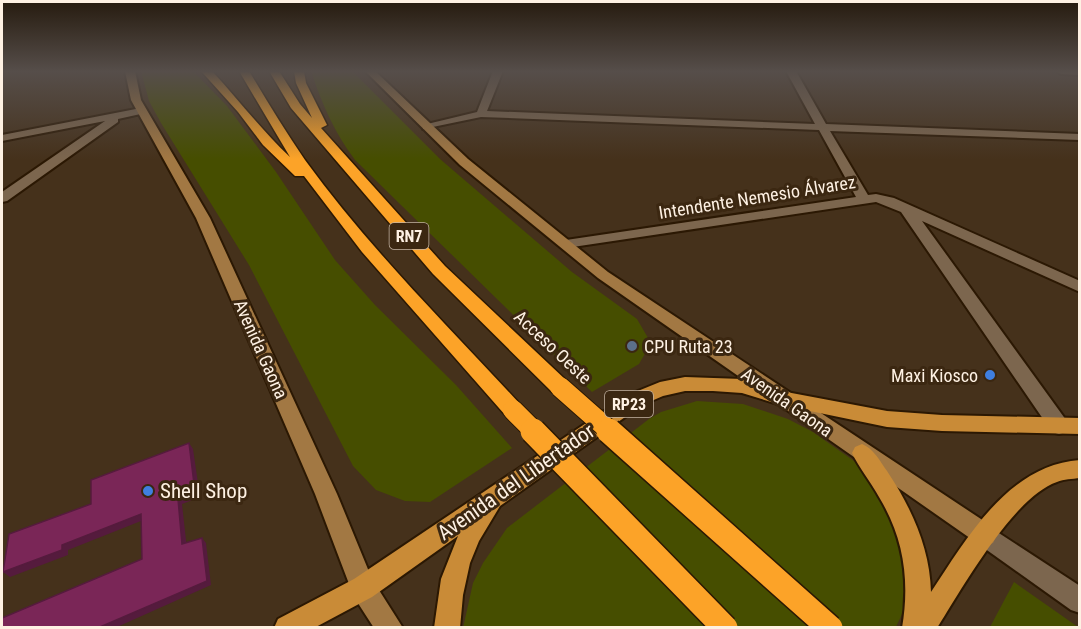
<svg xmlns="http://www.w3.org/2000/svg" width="1081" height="629" font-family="'Roboto Condensed',sans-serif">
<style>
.green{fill:#464e00}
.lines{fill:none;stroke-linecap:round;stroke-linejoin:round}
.minor-casing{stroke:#2b1803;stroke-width:4}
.tertiary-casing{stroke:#2b1803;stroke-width:4}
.secondary-casing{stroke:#2b1803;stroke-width:4}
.primary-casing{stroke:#2b1803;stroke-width:4}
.motorway-casing{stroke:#2b1803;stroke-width:3}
.minor{fill:#7c664e;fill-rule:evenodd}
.tertiary{fill:#7c664e;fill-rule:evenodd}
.secondary{fill:#a27843;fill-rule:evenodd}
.primary{fill:#c98b37;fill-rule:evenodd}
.motorway{fill:#fca328;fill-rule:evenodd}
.motorway-bridge-far1-casing{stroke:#2b1803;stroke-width:22;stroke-linecap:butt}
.motorway-bridge-casing{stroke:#2b1803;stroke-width:28;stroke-linecap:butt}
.motorway-bridge-far1{stroke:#fca328;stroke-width:20}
.motorway-bridge{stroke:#fca328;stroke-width:25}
.shaded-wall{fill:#551b3d}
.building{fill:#7a2657;stroke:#551b3d;stroke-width:1.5}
.service-dot{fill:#5c6f8a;stroke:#3b2711;stroke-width:2}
.shop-dot{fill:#3f7fe0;stroke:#3b2711;stroke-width:2}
.labels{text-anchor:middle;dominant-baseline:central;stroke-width:6;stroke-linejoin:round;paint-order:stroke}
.shield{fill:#3b2711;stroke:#c4b4a4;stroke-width:1.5}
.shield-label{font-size:16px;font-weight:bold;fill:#fef1e3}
.street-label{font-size:18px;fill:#fef1e3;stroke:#3b2711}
.poi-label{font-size:18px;fill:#fef1e3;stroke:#3b2711;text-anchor:start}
.near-street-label{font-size:21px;fill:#fef1e3;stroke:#3b2711}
.near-poi-label{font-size:21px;fill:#fef1e3;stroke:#3b2711;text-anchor:start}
</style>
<rect width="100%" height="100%" fill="#45311b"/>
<path class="green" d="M141,71H193L227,106L276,172L335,260L375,305L456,385L512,448L430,502L405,501L376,490L353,466L249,265L161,123L149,101Z
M311,71H352L440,159L572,272L637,319L651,343L639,364L592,392L355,160C334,132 322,104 311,71Z
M697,401L743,404L788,419L813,432L861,466L897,524L908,589L903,612L896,627L463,628L473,583L483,563L507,528L649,419L661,412Z
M1014,582L1078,627H990Z"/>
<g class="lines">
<g class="minor-casing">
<path id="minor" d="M493,71H503L487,111L815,124L786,71H796L826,124L1080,134V140L830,131L868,195L876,194L894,198L1080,281V292L922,221L1066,420L1069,426L1066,432L1059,434L1052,432L901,212L876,202L566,248L559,244L566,240L856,197L819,130L481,117L423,129V125L477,112Z
M1056,71H1080V75L1061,74Z
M141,108L145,109V113L118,119V122L7,201L2,202V192L105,121L2,141V135Z"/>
</g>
<g class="tertiary-casing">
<path id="tertiary" d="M985,524L1080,586V613L1071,610L977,543L973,535L977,527Z"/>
</g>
<g class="secondary-casing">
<path id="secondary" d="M125,71H135L141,100L210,218L337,494L372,579L403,628H374L354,597L315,494L196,218L131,100Z
M365,71H375L468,159L608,272L993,527L997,535L993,543L985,546L977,543L598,278L460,165Z"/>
</g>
<g class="primary-casing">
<path id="primary" d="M685,377L742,379L781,391L887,411L942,415L1080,418V434L942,431L887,427L781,405L742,393L713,391H685L663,396L642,405L500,506L479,541L470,563L463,595L460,628H434L441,579L458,536L372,597L314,628H274L278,619L354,579L628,395L660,382Z
M862,444C873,448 880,461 887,471C911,507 930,548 931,592C967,538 1008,465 1080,460V478C1072,479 1064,479 1057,482C1013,497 962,589 937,628H902C910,581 904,538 879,497C871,482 859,468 852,453L855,447Z"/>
</g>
<g class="motorway-casing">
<path id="motorway" d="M201,71H212C238,99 262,131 290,157L239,71H249C267,101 285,131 305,160C369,248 447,325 520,404L524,410L520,416L513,418L506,416L362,252L304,176H295L263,145L238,112Z
M269,71H279L300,104L312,118L296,83L294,71H304L306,83L327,125L321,128L445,266L567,381L570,387L567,393L560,395L553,393L433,274L291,108Z"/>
</g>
<use href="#minor" class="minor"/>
<use href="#tertiary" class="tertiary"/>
<use href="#secondary" class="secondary"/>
<use href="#primary" class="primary"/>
<use href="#motorway" class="motorway"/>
<g class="motorway-bridge-far1-casing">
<path id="motorway-bridge-far1" d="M560,387L611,432
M513,410L535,432"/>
</g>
<g class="motorway-bridge-casing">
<path id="motorway-bridge" d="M533,431L725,628
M609,431L830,628"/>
</g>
<use href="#motorway-bridge-far1" class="motorway-bridge-far1"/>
<use href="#motorway-bridge" class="motorway-bridge"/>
</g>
<path class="shaded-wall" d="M189,443L193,449L200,497L182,504L187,549L182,544L178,499Z
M141,514L146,519L68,550V555L10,577L3,572L62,545Z
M202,538L206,543L211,585L117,627H100Z"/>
<path class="building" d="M189,443L195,492L178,499L182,544L202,538L207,581L100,627H2V618L142,559L141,514L62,545V550L3,572L9,534L91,504V480Z"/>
<linearGradient id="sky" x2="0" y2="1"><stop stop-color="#261b0f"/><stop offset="0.45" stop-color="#564e4a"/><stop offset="1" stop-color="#564e4a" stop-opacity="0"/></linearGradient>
<rect width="1081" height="159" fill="url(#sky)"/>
<circle class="service-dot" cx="632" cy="346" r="6"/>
<g class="shop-dot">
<circle cx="990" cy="375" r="6"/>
<circle cx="148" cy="491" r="6"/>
</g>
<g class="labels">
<g class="shield">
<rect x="389.5" y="223" width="39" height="26" rx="4.5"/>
<rect x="605" y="391" width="48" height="26" rx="4.5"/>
</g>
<g class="shield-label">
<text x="409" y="236">RN7</text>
<text x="629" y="404">RP23</text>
</g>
<g class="street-label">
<text transform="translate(757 197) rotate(-9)">Intendente Nemesio Álvarez</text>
<text transform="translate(553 347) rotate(43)">Acceso Oeste</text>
<text transform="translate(261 349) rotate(66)">Avenida Gaona</text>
<text transform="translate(787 402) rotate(35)">Avenida Gaona</text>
</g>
<g class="poi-label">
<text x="644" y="346">CPU Ruta 23</text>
<text x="978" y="375" text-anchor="end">Maxi Kiosco</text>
</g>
<g class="near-street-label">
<text transform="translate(516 482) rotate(-35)">Avenida del Libertador</text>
</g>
<g class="near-poi-label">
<text x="160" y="491">Shell Shop</text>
</g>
</g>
<rect width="1081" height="629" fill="none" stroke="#fef1e3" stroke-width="6"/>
</svg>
